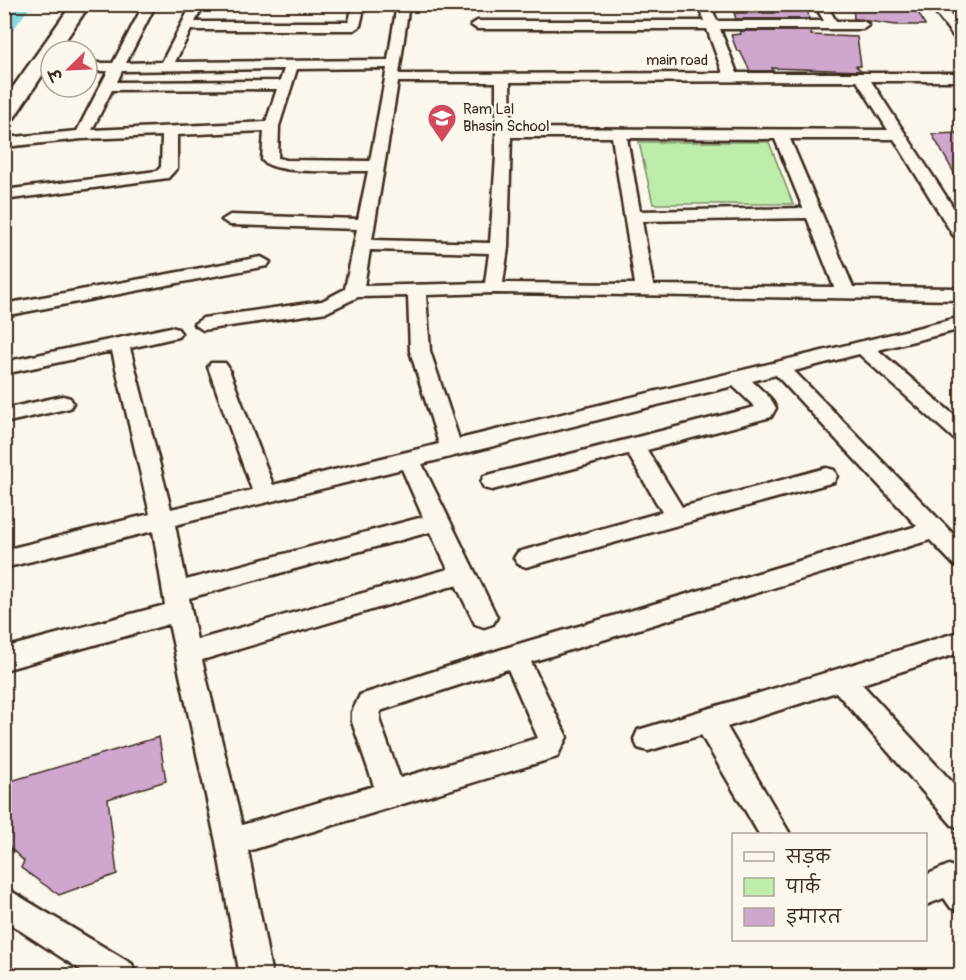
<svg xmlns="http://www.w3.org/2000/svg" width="966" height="980" font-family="Pangolin,'Playpen Sans Deva',sans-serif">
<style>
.green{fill:#beedab;stroke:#7c8c64;stroke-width:1.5}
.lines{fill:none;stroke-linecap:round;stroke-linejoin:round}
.canal{fill:#86d7e1;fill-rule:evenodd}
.building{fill:#cfa7ce;stroke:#3b2a1e;stroke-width:1.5}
.minor-casing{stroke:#3b2a1e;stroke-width:5}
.highway-casing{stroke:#3b2a1e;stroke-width:5}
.minor{fill:#fbf7ec;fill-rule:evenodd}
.highway{fill:#fbf7ec;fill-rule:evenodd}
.labels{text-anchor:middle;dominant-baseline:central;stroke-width:5;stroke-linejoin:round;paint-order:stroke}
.far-street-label{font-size:15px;fill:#3b2a1e;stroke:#fbf7ec}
.far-poi-label{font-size:15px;fill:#3b2a1e;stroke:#fbf7ec;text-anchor:start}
</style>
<rect width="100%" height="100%" fill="#fbf7ec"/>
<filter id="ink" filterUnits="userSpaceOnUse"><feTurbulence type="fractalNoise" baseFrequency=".0167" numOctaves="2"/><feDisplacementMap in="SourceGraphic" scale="12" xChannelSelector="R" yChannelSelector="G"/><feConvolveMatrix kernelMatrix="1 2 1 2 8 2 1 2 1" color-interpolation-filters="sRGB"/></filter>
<g filter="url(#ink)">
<path class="green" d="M639,142H769L793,204H653Z"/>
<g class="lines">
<path class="canal" d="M19,4H32L9,35L4,36V23Z"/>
</g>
<path class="building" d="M853,4L914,5L925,25H896L854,19Z
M768,6H807L809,19H736L734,13H774Z
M740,31H811V35L857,37L861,66H856L861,71L772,68L773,71H750L740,51H737L731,35L741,34Z
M962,133V187L932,134Z
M159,737L166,781L108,799L117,874L59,895L21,868L24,861L4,842V783Z"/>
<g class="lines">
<g class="minor-casing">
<path id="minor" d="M144,4H156L126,63L162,62L192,4H204L195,22H349L353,4H365L360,26L354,30H191L175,62L388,60L397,4H409L399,74L723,73L707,29H477L471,25L477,21H704L698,4H710L717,21H824L814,4H826L836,21H863L869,25L863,29H720L737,73H962V81H871L962,221V240L953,235L894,139H790L853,287L962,288V300L493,293L426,295L430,351L459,439L962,317V329L878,350L962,422V441L954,439L859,354L794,371L962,543V568L954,565L930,540L531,662L567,737L557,757L248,851L272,976H240L216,842L169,624L4,670V648L165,605L153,531L4,568V550L150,514L112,351L4,374V362L171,327L178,329L181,333L178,337L130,348L171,509L252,490L208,367L211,363H225L228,367L273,485L439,444L410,351L408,296L358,297L327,312L203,330L194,324L203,318L322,301L345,289L357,229L230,225L222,220L230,215L358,219L368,171C345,170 276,176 262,160L264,131L177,135V168L168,178L4,200V190L157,171L161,167L162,136L82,139L4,147V138L77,131L108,71H87V63H113ZM387,68L370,161L286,160L278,158L279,126L297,69ZM284,69L280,81L117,82L122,71ZM857,81L888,130L511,128L510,82ZM398,82H496V156L490,243L372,240ZM277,89L266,122L92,130L112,90ZM511,137H612L635,284L503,283L508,248ZM627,138L775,139L803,208L640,211ZM807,218L834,287L653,285L642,221ZM370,250L489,253L485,283L364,286ZM776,375L917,526L515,645L360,695L352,712V722L374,786L242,825L202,660L456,585L475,624L484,627L493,624L497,617L422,464L733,386L755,407L484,476L481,482L484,488L492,490L628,454L662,512L518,552L514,558L518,564L526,567L834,482L837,476L834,470L826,468L682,507L647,450L771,417L776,408L770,398L752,381ZM402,469L423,517L186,580L175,525ZM430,532L448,569L197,640L189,598ZM508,669L538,738L400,778L380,722V711Z
M929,4H942L962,29V42L957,41Z
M261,257L270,262L267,266L4,316V304Z
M63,396L70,398L73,403L70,408L4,423V409Z
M962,631V652L862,684L962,793V829L952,825L836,692L727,727L790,834H759L701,735L648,751L638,748L634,739L638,730L648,727Z
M949,865L962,871V912L951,908L944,898L926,905V875Z
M4,887L132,964L136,976H90L4,920Z"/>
</g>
<g class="highway-casing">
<path id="highway" d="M72,4H90L58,51H51V62L12,121L4,122V100Z"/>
</g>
<use href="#minor" class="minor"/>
<use href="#highway" class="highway"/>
</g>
</g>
<defs>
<g id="school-pin" transform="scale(1.5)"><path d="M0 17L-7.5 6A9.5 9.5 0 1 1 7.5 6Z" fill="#d1495b" stroke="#fbf7ec"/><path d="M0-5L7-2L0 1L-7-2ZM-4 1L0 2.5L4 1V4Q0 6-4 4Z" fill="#fff"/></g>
</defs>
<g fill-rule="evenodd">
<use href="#school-pin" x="442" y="118"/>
</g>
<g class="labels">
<g class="far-street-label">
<text x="677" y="60">main road</text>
</g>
<g class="far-poi-label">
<text x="463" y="109">Ram Lal<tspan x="463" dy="17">Bhasin School</tspan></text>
</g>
</g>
<rect width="966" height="980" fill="none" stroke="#fbf7ec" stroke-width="24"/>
<rect x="12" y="12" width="942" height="956" fill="none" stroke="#3b2a1e" stroke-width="2" filter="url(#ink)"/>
<rect x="732" y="833" width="195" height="108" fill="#fbf7ec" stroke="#aea59a" stroke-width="1.5"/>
<rect x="744" y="852" width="30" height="9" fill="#fbf7ec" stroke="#aea59a" stroke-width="1.5"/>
<text x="786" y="863" font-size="18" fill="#3b2a1e">सड़क</text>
<rect x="744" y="878" width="30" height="18" fill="#beedab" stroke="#aea59a" stroke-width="1.5"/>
<text x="786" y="893" font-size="18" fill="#3b2a1e">पार्क</text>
<rect x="744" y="908" width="30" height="18" fill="#cfa7ce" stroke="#aea59a" stroke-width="1.5"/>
<text x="786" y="923" font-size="18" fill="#3b2a1e">इमारत</text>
<g transform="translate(69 69) rotate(246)"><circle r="28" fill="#fbf7ec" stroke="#aea59a" stroke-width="1.5"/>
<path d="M0-4.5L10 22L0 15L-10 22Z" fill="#d1495b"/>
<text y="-9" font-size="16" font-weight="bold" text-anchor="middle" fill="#3b2a1e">उ</text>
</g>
</svg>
